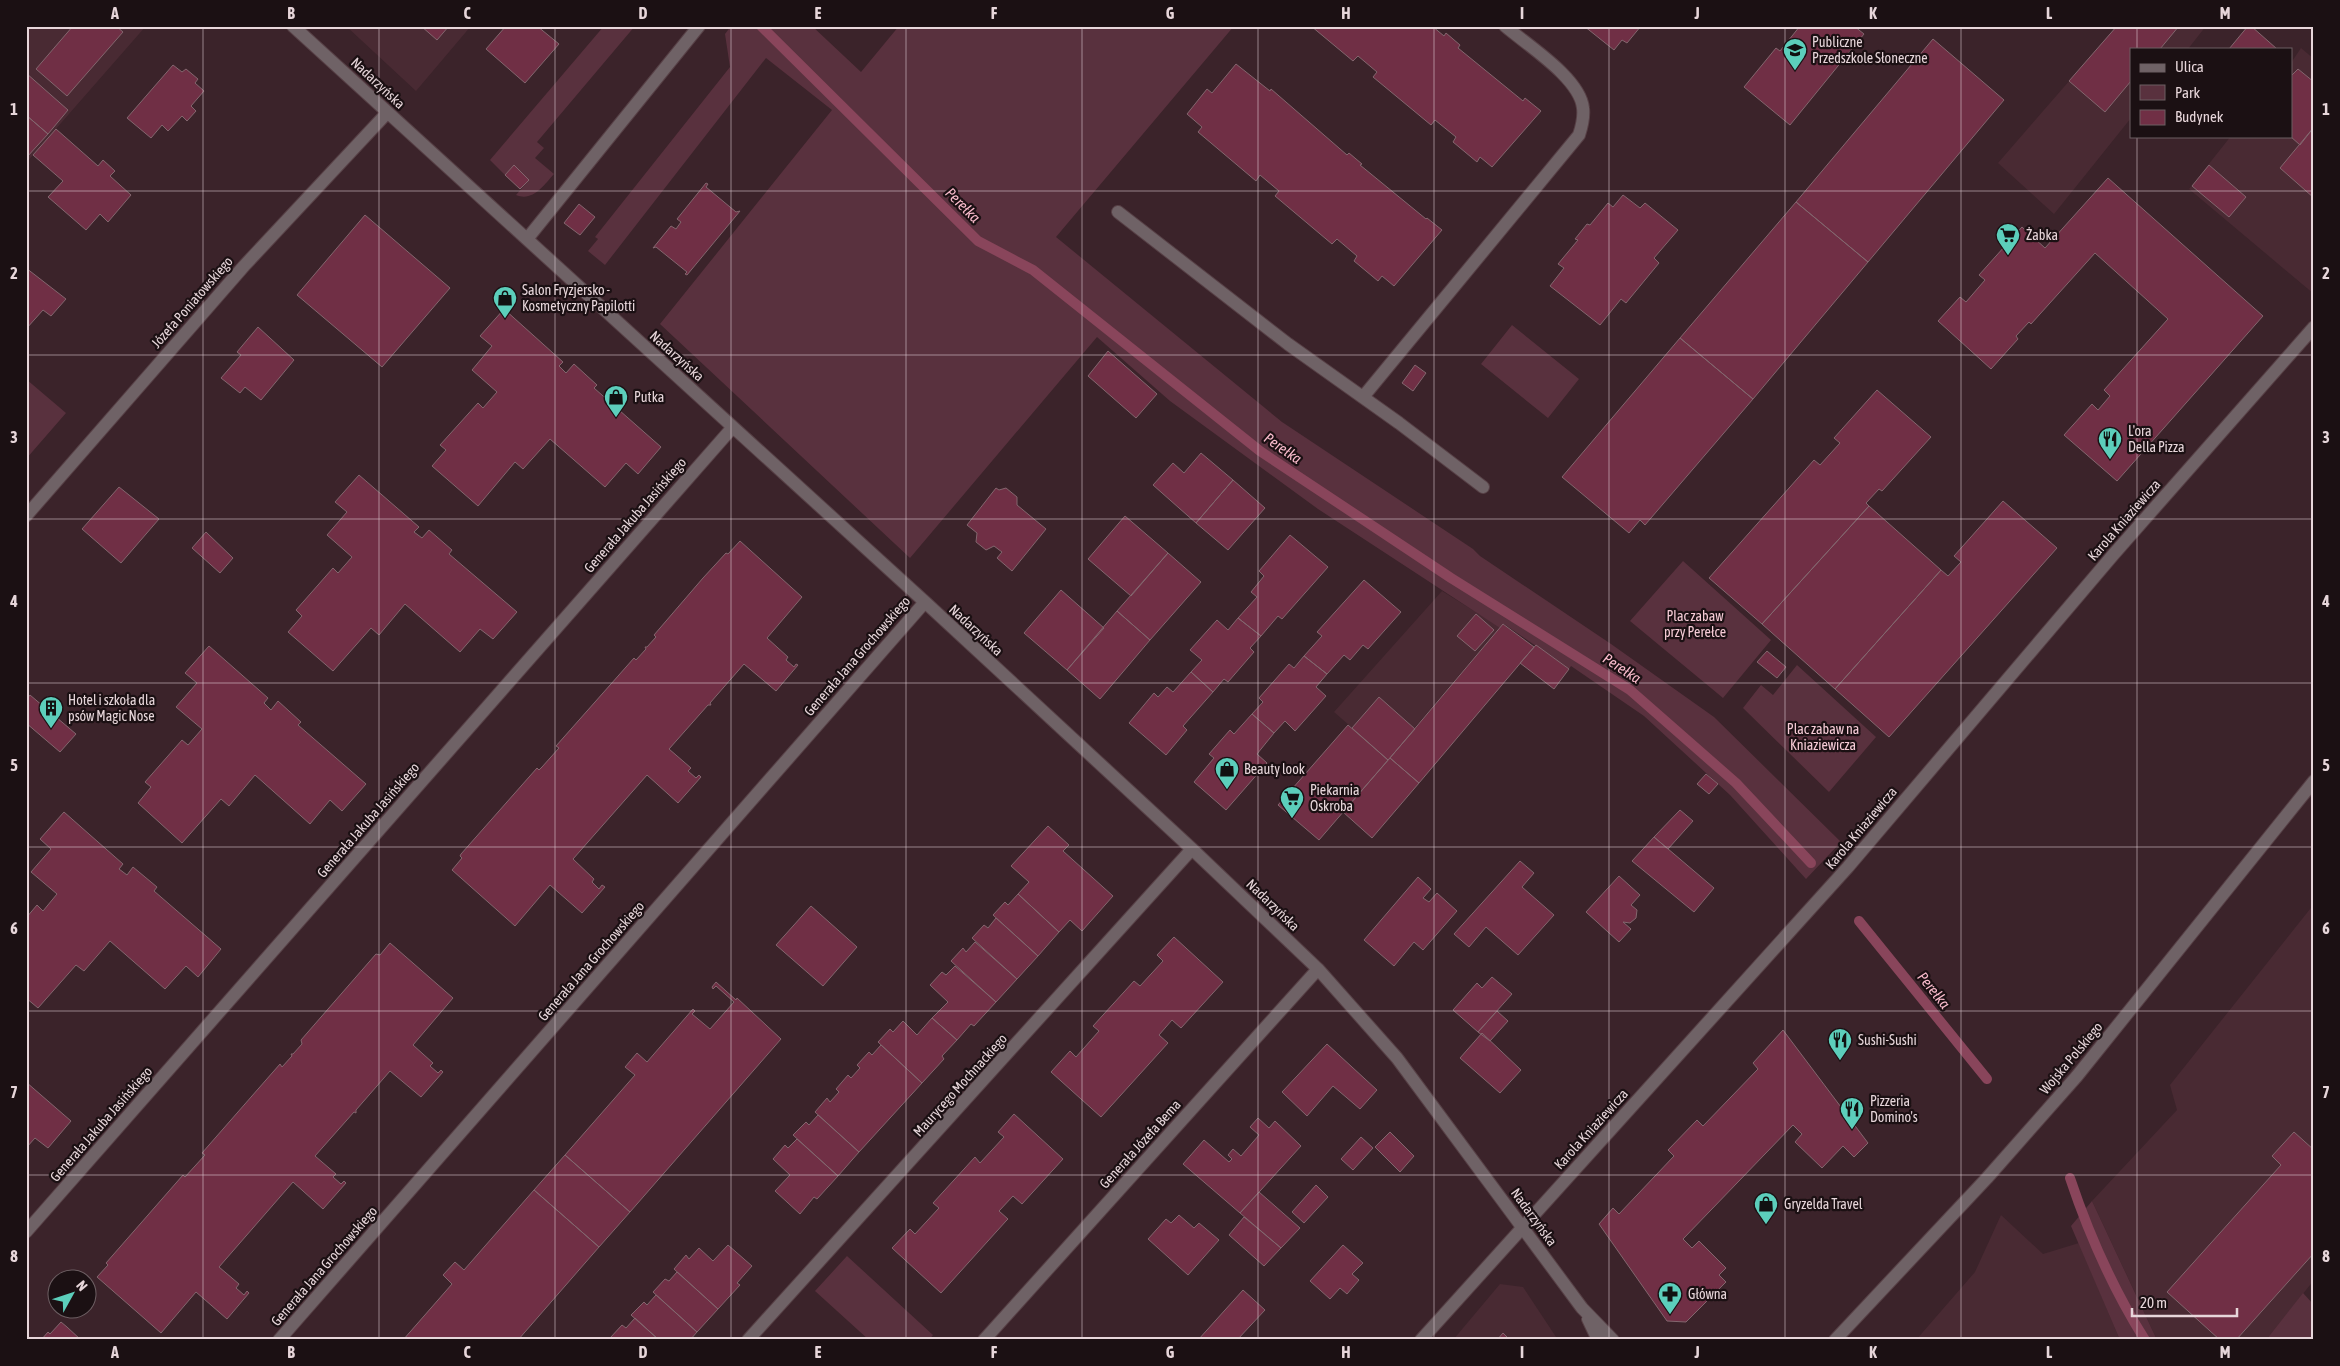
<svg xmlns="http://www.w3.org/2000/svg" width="2340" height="1366" font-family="'Asap Condensed',sans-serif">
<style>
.built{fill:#492a33}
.green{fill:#59313e}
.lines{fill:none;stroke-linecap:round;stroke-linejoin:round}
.stream{stroke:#89455b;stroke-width:10}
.building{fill:#702f45;stroke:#83666e}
.minor-casing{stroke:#574046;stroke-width:14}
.minor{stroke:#6f6266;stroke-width:12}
.grid{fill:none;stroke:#e7d6da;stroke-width:1;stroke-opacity:0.55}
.labels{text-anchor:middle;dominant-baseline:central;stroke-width:4.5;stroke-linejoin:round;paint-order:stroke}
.poi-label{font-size:14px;fill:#e7d6da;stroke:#1b1013;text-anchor:start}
.street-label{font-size:14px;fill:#e7d6da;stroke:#1b1013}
.park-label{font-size:14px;fill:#f7ccd7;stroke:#1b1013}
.water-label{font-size:15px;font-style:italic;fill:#fabccd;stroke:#1b1013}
.neatline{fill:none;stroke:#e7d6da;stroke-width:2}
.grid-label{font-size:16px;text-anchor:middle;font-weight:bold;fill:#e7d6da}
</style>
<rect width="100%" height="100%" fill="#3b232a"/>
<path class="built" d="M26,26H146L26,163Z
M346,26H471L416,91Z
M2117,26H2206L2188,49H2131V118L2054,214L1998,163Z
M2301,48L2314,59V294L2189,189L2231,136H2291V63Z
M1442,591L1500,627L1388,759L1334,712Z
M2314,904V1280L2266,1340H2157L2092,1201L2177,1110L2170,1085Z
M2001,1215L2043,1254L2079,1243L2120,1340H1916L1975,1272Z
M1500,1284L1523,1287L1558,1340H1453Z"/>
<path class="green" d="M604,26H635L537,142L544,148L535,158L554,174C544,185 533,202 516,195L529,180L514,165L505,175L490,160Z
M731,26H812L861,72L899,26H1234L1056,237L1282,422L1473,549L1480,556L1611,644L1714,717L1841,842L1806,879L1730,795L1644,716L1571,666L1569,669L1504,624L1500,628L1318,509L1170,401L1097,337L910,558L660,324L832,110L766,58L605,265L588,251L598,239L595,237L730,67L725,34Z
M1512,325L1579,379L1548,418L1481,364Z
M26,379L66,413L26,459Z
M1683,561L1771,640L1723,698L1630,621Z
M1797,665L1876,737L1829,792L1743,708L1761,685L1773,695Z
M2092,1201L2157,1340H2120L2071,1226Z
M847,1256L933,1335L929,1340H869L815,1291Z
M2303,1293L2314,1305V1340H2266Z"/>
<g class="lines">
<path class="stream" d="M761,26L978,241L1033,270L1260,451L1451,578L1630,690L1736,783L1811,863
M1859,921L1987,1079
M2070,1178C2089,1235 2113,1289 2145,1340"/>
</g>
<path class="building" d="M73,26H116L123,32L67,96L36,69Z
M421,26H449L437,40Z
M506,26H537L559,44L525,83L486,49Z
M1311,26H1432L1444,36L1446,33L1460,45L1458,48L1523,101L1525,98L1541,111L1492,167L1480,157L1477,162L1453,142L1456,137L1435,120L1431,125L1373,77L1377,72L1358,56L1353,61Z
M1584,26H1641L1627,43L1622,40L1614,50Z
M1800,26H1854L1864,34L1790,125L1744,87L1776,48L1780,51Z
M2117,26H2179L2160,49H2131V81L2105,112L2069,81Z
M2248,26H2251L2277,49H2229Z
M1933,39L2004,100L1868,262L1796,202Z
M1236,64L1270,91L1271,89L1347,155L1349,153L1362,164L1360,165L1426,219L1427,218L1442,230L1394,286L1382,276L1378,281L1354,261L1357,256L1337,239L1332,244L1275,196L1279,191L1260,175L1256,181L1198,132L1202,127L1187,114L1207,89L1212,93Z
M173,65L182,72L186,69L198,79L195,83L204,91L191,106L196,111L187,121L182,116L168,131L162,125L151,138L127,118Z
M2298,69L2314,82V127L2300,145L2290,136L2291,76Z
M26,73L68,110L48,134L26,115Z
M26,115L48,134L26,158Z
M2314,127V198L2280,168Z
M56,129L98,166L103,160L115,171L110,176L131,195L108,222L100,214L86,230L48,197L63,181L33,155Z
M514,165L529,180L520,189L505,175Z
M2209,165L2246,197L2229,217L2192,186Z
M2108,178L2263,316L2117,481L2064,435L2092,404L2098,410L2110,396L2104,390L2168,319L2095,253L2031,324L2029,322L2016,336L2018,339L1991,369L1938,321L1960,297L1966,302L1985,280L1979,275L2022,227L2045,248Z
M706,183L708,184L706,187L736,212L740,211L687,275L685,274L687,272L656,247L653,248L671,226L676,229L681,222L677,219Z
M1623,195L1640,208L1645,203L1678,230L1654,258L1659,263L1626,303L1621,299L1600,325L1550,286L1564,268L1558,264L1578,240L1575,239L1587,224L1590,225L1608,203L1613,207Z
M1796,202L1868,262L1753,399L1680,338Z
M579,204L595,217L580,235L564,223Z
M365,215L450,288L382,367L297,295Z
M26,268L66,299L51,316L43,310L26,329Z
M504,309L563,362L559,366L566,373L574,364L597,385L594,388L661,447L638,474L626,463L605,487L550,439L523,469L515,462L478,506L432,466L446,450L440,445L478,403L483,408L497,392L472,370L492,346L480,336Z
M258,327L294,360L261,400L245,387L240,393L221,378L241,355L237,352Z
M1680,338L1753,399L1645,525L1640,520L1629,533L1562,477Z
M1108,351L1157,394L1136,418L1088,376Z
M1415,365L1426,373L1413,391L1402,383Z
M1877,390L1931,437L1882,491L1879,489L1866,503L1869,506L1762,624L1709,578L1814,460L1820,465L1840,443L1834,438Z
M1201,453L1233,480L1196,523L1153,485L1173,463L1184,473Z
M359,475L419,527L414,532L422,538L429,530L452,550L449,554L517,612L493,639L480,629L460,652L405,604L379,635L371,628L333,671L288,632L302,616L296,610L333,568L338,573L352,557L327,535L347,512L335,502Z
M1233,480L1265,508L1228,550L1196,523Z
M119,487L159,519L121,563L82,529Z
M996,488L999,490L1006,488L1017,497V505L1046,529L1012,571L997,558L1002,552L994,546L986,550L976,542L977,533L967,525Z
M2003,501L2057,548L1889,737L1835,689L1941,570L1948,576L1961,562L1954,556Z
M1869,506L1941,570L1835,689L1762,624Z
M1125,516L1168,553L1131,596L1088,559Z
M206,532L233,558L220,573L192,548Z
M1290,535L1328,567L1282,619L1278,616L1261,636L1238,618L1257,597L1251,592L1264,576L1259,571Z
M740,541L802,597L767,638L788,657L786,660L794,667L796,664L798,665L776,691L744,664L710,703L711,705H708L669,749L691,768L688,771L696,778L699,775L701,777L678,803L647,775L573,859L594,879L592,882L599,889L602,885L605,887L582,913L550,885L515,926L452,870L462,858L460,856L461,854L537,768L539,770L542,767L559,748L556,746L634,658L636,660L646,649L645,647H647L656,637L654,635L703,578L726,553L728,554Z
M1168,553L1201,582L1150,640L1117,611Z
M1364,580L1401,612L1368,649L1363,645L1350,660L1344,655L1327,674L1304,656L1322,636L1317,632Z
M1061,590L1104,628L1067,670L1024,633Z
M1117,611L1150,640L1100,699L1067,670Z
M1476,614L1494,630L1475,651L1457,636Z
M1238,618L1261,636L1250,648L1254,652L1228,682L1224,679L1213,692L1191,672L1202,660L1190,650L1217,620L1228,630Z
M1503,624L1534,647L1419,783L1390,758Z
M1536,645L1569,669L1554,689L1520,663Z
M209,646L268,698L264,703L271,710L278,701L301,722L298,725L366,784L342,811L330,800L310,824L255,775L229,806L221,799L182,843L138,803L151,787L145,782L182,740L188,745L202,729L176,707L197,683L185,673Z
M1767,651L1786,667L1777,678L1757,662Z
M1304,656L1327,674L1316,687L1326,696L1295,731L1285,721L1274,733L1252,714L1263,702L1259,698L1289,664L1294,668Z
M1191,672L1213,692L1183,726L1187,730L1166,755L1129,723L1154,693L1158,697L1167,687L1173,692Z
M30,695L76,734L60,752L26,723V700Z
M1379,697L1415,729L1388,760L1352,728Z
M1252,714L1274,733L1257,754L1267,763L1226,810L1194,782L1214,758L1209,754L1230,730L1234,734Z
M1348,725L1388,760L1319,840L1278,805Z
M1390,758L1419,783L1372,838L1343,812Z
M1706,774L1718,784L1709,794L1697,784Z
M1680,810L1693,821L1668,849L1654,837Z
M64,812L123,864L119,869L127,875L133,867L157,887L154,891L221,949L198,977L186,966L165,989L110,941L84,971L76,965L38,1008L26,998V918L37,905L43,911L57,894L31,872L51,849L40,839Z
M1048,826L1069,845L1063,851L1113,896L1082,931L1070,920L1059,932L1018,894L1029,882L1011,866Z
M1654,837L1714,888L1694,912L1632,861Z
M1520,861L1534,873L1522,887L1554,915L1518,955L1486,927L1469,947L1454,934Z
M1619,876L1640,895L1631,905L1637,910L1636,918L1630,923L1623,922L1631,929L1619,942L1586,912Z
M1418,877L1431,889L1423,898L1429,902L1437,893L1457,911L1423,950L1414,942L1394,966L1364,940Z
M1018,894L1059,932L1038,956L993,915L1005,902L1008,905Z
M811,906L857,947L823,986L776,945Z
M996,918L1038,956L1017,979L972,938L984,925L988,928Z
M1174,937L1223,982L1181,1028L1172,1020L1159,1035L1168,1043L1101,1117L1051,1072L1070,1051L1076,1057L1099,1031L1093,1026L1134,981L1140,986L1163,961L1157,955Z
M975,942L1017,979L996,1002L951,961L963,948L966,952Z
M390,943L453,998L413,1045L433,1063L430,1066L438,1073L441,1070L443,1072L421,1097L390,1071L356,1110V1113L354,1112L315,1156L336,1174L333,1177L341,1184L344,1181L346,1183L323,1209L293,1182L219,1267L239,1284L236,1288L244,1295L247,1291L249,1293L227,1319L196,1292L161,1333L97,1277L108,1265L106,1263L183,1175L185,1177L205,1155L202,1153L280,1064L282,1067L292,1056L291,1054H293L302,1044L301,1040L376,954L380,955Z
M955,966L996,1002L974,1026L971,1024L957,1040L932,1018L948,1002L930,985L942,972L946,975Z
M1492,977L1512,994L1478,1032L1453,1010L1477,983L1482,988Z
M716,982L736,1000L737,998L781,1039L630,1212L565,1155L635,1075L625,1067L637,1053L647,1062L693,1009L695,1011L692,1014L710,1029L734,1002L716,986L713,989L712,987Z
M1497,1011L1508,1021L1490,1041L1478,1032Z
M932,1018L957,1040L942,1056L944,1059L922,1083L878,1042L890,1029L893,1032L903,1021L917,1035Z
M1783,1030L1868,1143L1854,1157L1843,1146L1822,1168L1795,1142L1802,1134L1793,1125L1683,1239L1692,1248L1699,1241L1726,1268L1719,1275L1726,1282L1686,1322L1667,1321L1599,1224L1613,1208L1619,1214L1674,1156L1668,1150L1697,1120L1703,1126L1758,1069L1753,1063Z
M1482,1033L1521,1070L1500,1093L1460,1058Z
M1327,1044L1377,1090L1360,1109L1333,1086L1307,1116L1282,1092Z
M881,1045L922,1083L859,1152L815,1112L827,1098L830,1102L839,1092L836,1089L848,1075L851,1078L860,1068L857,1065L869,1052L872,1055Z
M26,1082L71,1121L48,1148L35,1138L26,1148Z
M1014,1114L1063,1159L1022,1204L1013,1196L999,1211L1008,1219L1006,1221L941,1293L892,1248L910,1229L915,1234L939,1208L933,1203L975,1157L980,1163L1004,1137L998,1132Z
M818,1115L859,1152L838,1176L793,1135L806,1122L809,1125Z
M1258,1118L1269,1128L1275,1121L1301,1146L1240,1213L1183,1164L1204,1140L1229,1162L1232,1159L1228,1155L1233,1149L1241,1156L1259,1135L1250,1127Z
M1390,1132L1414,1156L1400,1172L1375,1147Z
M2294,1132L2314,1150V1253L2236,1340H2220L2167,1292L2281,1165L2272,1156Z
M1361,1137L1373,1148L1353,1170L1341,1159Z
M797,1139L838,1176L817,1199L814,1197L800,1214L775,1191L790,1175L773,1159L785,1145L788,1148Z
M565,1155L630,1212L599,1247L534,1190Z
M1316,1185L1328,1197L1304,1223L1292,1212Z
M534,1190L599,1247L518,1340H403L452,1284L443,1275L455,1262L464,1270Z
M1259,1192L1300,1228L1281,1248L1240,1213Z
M1179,1215L1194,1228L1199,1223L1219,1240L1188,1275L1148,1239L1166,1219L1171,1223Z
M1244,1217L1281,1248L1264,1266L1229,1235Z
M728,1245L752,1266L737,1283L740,1285L718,1309L674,1269L686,1255L689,1259L699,1248L713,1261Z
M1343,1245L1363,1263L1352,1274L1359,1280L1347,1294L1340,1288L1330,1299L1310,1281Z
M677,1272L718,1309L697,1332L653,1292L665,1279L669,1281Z
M1243,1290L1265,1310L1237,1340H1198Z
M656,1295L697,1332L690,1340H659L631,1315L644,1302L647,1305Z
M635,1318L659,1340L610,1338L622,1325L626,1328Z
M61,1322L67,1327L81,1340H41L48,1332L50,1334Z
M1503,1333L1510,1340H1497Z"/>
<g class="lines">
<g class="minor-casing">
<path id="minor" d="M293,26L925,602L1192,849L1318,969L1397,1058L1582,1308L1613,1340
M1118,212L1288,344L1399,423L1483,487
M527,239L699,26
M1363,397L1579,135C1582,126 1584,116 1583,108C1580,78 1527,45 1505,26
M26,516L244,266L387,113
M26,1232L733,427
M1588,1319L1598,1340
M279,1340L925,602
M748,1340L1192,849
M984,1340L1318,969
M1421,1340L1848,867L2113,555L2314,327
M1835,1340L1987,1178L2077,1076L2314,781"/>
</g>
<use href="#minor" class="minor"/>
</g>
<path class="grid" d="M203,26V1340M379,26V1340M555,26V1340M731,26V1340M906,26V1340M1082,26V1340M1258,26V1340M1434,26V1340M1609,26V1340M1785,26V1340M1961,26V1340M2137,26V49M2137,136V1340M26,191H2314M26,355H2314M26,519H2314M26,683H2314M26,847H2314M26,1011H2314M26,1175H2314"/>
<defs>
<g id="school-pin" transform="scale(1.25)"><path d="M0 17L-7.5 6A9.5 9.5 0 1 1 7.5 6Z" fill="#5ccebb" stroke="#1b1013"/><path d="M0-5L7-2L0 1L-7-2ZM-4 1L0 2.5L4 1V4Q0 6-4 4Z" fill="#111"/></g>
<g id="supermarket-pin" transform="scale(1.25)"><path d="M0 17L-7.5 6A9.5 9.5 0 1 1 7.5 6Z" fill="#5ccebb" stroke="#1b1013"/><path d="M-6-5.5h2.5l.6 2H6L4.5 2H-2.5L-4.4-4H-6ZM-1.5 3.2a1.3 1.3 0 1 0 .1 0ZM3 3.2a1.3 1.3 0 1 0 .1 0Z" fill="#111"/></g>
<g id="shop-pin" transform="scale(1.25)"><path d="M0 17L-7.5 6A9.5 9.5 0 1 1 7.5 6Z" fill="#5ccebb" stroke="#1b1013"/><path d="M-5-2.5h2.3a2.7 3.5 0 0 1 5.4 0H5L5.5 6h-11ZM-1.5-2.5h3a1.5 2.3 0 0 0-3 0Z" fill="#111"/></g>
<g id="restaurant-pin" transform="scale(1.25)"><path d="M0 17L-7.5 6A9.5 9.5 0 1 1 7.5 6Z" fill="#5ccebb" stroke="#1b1013"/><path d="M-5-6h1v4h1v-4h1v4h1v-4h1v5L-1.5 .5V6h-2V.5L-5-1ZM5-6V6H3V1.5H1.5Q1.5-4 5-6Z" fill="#111"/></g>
<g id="building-pin" transform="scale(1.25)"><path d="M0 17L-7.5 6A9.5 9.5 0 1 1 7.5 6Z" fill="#5ccebb" stroke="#1b1013"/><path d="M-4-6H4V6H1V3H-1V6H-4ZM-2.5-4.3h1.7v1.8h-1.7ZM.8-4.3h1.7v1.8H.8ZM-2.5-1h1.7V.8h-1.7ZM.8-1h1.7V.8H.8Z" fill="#111"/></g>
<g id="pharmacy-pin" transform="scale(1.25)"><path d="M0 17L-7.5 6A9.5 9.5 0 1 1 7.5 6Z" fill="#5ccebb" stroke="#1b1013"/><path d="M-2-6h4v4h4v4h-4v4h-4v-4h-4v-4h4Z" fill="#111"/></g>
</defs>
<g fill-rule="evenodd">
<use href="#school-pin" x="1795" y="50"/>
<use href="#supermarket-pin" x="2008" y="235"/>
<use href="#shop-pin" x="505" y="298"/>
<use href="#shop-pin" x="616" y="397"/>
<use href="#restaurant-pin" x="2110" y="439"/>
<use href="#building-pin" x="51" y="708"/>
<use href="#shop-pin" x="1227" y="769"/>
<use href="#supermarket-pin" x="1292" y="798"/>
<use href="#restaurant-pin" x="1840" y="1040"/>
<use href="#restaurant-pin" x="1852" y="1109"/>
<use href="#shop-pin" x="1766" y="1204"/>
<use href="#pharmacy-pin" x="1670" y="1294"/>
</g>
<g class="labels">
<g class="poi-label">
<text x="1812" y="42">Publiczne<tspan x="1812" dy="16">Przedszkole Słoneczne</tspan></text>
<text x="2026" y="235">Żabka</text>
<text x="522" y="290">Salon Fryzjersko -<tspan x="522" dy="16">Kosmetyczny Papilotti</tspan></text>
<text x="634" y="397">Putka</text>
<text x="2128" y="431">L'ora<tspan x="2128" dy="16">Della Pizza</tspan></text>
<text x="68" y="700">Hotel i szkoła dla<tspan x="68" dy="16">psów Magic Nose</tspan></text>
<text x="1244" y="769">Beauty look</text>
<text x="1310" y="790">Piekarnia<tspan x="1310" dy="16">Oskroba</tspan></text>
<text x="1858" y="1040">Sushi-Sushi</text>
<text x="1870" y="1101">Pizzeria<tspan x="1870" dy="16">Domino's</tspan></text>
<text x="1784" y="1204">Gryzelda Travel</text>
<text x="1688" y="1294">Główna</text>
</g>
<g class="street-label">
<text transform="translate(378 83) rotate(43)">Nadarzyńska</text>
<text transform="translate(192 302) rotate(-49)">Józefa Poniatowskiego</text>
<text transform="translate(677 356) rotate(42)">Nadarzyńska</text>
<text transform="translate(635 515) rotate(-49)">Generała Jakuba Jasińskiego</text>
<text transform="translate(2124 520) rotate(-49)">Karola Kniaziewicza</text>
<text transform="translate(976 630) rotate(43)">Nadarzyńska</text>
<text transform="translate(857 656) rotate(-49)">Generała Jana Grochowskiego</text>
<text transform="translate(368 820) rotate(-49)">Generała Jakuba Jasińskiego</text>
<text transform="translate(1861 828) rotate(-50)">Karola Kniaziewicza</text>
<text transform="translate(1273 905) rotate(44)">Nadarzyńska</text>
<text transform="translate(591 961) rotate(-49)">Generała Jana Grochowskiego</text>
<text transform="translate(2071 1058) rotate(-50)">Wojska Polskiego</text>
<text transform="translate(960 1085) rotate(-48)">Maurycego Mochnackiego</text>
<text transform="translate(101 1124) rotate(-49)">Generała Jakuba Jasińskiego</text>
<text transform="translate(1591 1129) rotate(-48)">Karola Kniaziewicza</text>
<text transform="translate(1140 1144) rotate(-48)">Generała Józefa Bema</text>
<text transform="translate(1534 1217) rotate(54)">Nadarzyńska</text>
<text transform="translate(324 1266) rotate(-49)">Generała Jana Grochowskiego</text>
</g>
<g class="park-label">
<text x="1695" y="616">Plac zabaw<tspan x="1695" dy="16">przy Perełce</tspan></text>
<text x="1823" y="729">Plac zabaw na<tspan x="1823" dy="16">Kniaziewicza</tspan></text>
</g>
<g class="water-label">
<text transform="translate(963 205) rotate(45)">Perełka</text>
<text transform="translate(1283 448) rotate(35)">Perełka</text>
<text transform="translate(1622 668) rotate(33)">Perełka</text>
<text transform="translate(1934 990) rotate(51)">Perełka</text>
</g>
</g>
<rect width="2340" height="1366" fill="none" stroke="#1b1013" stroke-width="55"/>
<rect x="2130" y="48" width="162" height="90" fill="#1b1013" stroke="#6d5f63"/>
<rect x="2140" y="64" width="25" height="8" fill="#6f6266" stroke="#6d5f63"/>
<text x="2175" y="72" font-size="15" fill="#e7d6da">Ulica</text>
<rect x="2140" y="85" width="25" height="15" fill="#59313e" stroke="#6d5f63"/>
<text x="2175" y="98" font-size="15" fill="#e7d6da">Park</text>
<rect x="2140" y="110" width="25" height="15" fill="#702f45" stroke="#6d5f63"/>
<text x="2175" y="122" font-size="15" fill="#e7d6da">Budynek</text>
<g transform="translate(72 1294) rotate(50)"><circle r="24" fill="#1b1013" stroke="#6d5f63"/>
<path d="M0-4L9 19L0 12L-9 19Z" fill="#5ccebb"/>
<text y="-8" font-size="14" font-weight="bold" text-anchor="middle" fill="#e7d6da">N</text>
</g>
<path d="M2132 1308v8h105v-8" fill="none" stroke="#e7d6da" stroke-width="2.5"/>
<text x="2140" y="1308" font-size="15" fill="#e7d6da" stroke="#1b1013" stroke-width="4" paint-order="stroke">20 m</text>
<rect x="28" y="28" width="2284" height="1310" class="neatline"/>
<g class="grid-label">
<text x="115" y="19">A</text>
<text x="291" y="19">B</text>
<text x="467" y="19">C</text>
<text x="643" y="19">D</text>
<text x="818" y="19">E</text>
<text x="994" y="19">F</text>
<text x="1170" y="19">G</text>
<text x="1346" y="19">H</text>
<text x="1522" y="19">I</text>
<text x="1697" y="19">J</text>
<text x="1873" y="19">K</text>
<text x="2049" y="19">L</text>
<text x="2225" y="19">M</text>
<text x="14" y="115">1</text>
<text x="2326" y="115">1</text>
<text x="14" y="279">2</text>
<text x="2326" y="279">2</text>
<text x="14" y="443">3</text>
<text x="2326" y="443">3</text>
<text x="14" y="607">4</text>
<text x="2326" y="607">4</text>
<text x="14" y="771">5</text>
<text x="2326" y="771">5</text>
<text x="14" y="934">6</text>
<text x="2326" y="934">6</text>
<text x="14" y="1098">7</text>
<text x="2326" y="1098">7</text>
<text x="14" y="1262">8</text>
<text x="2326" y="1262">8</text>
<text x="115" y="1358">A</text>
<text x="291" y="1358">B</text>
<text x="467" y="1358">C</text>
<text x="643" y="1358">D</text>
<text x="818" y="1358">E</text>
<text x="994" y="1358">F</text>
<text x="1170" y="1358">G</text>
<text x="1346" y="1358">H</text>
<text x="1522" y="1358">I</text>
<text x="1697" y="1358">J</text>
<text x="1873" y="1358">K</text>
<text x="2049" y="1358">L</text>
<text x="2225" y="1358">M</text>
</g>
</svg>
